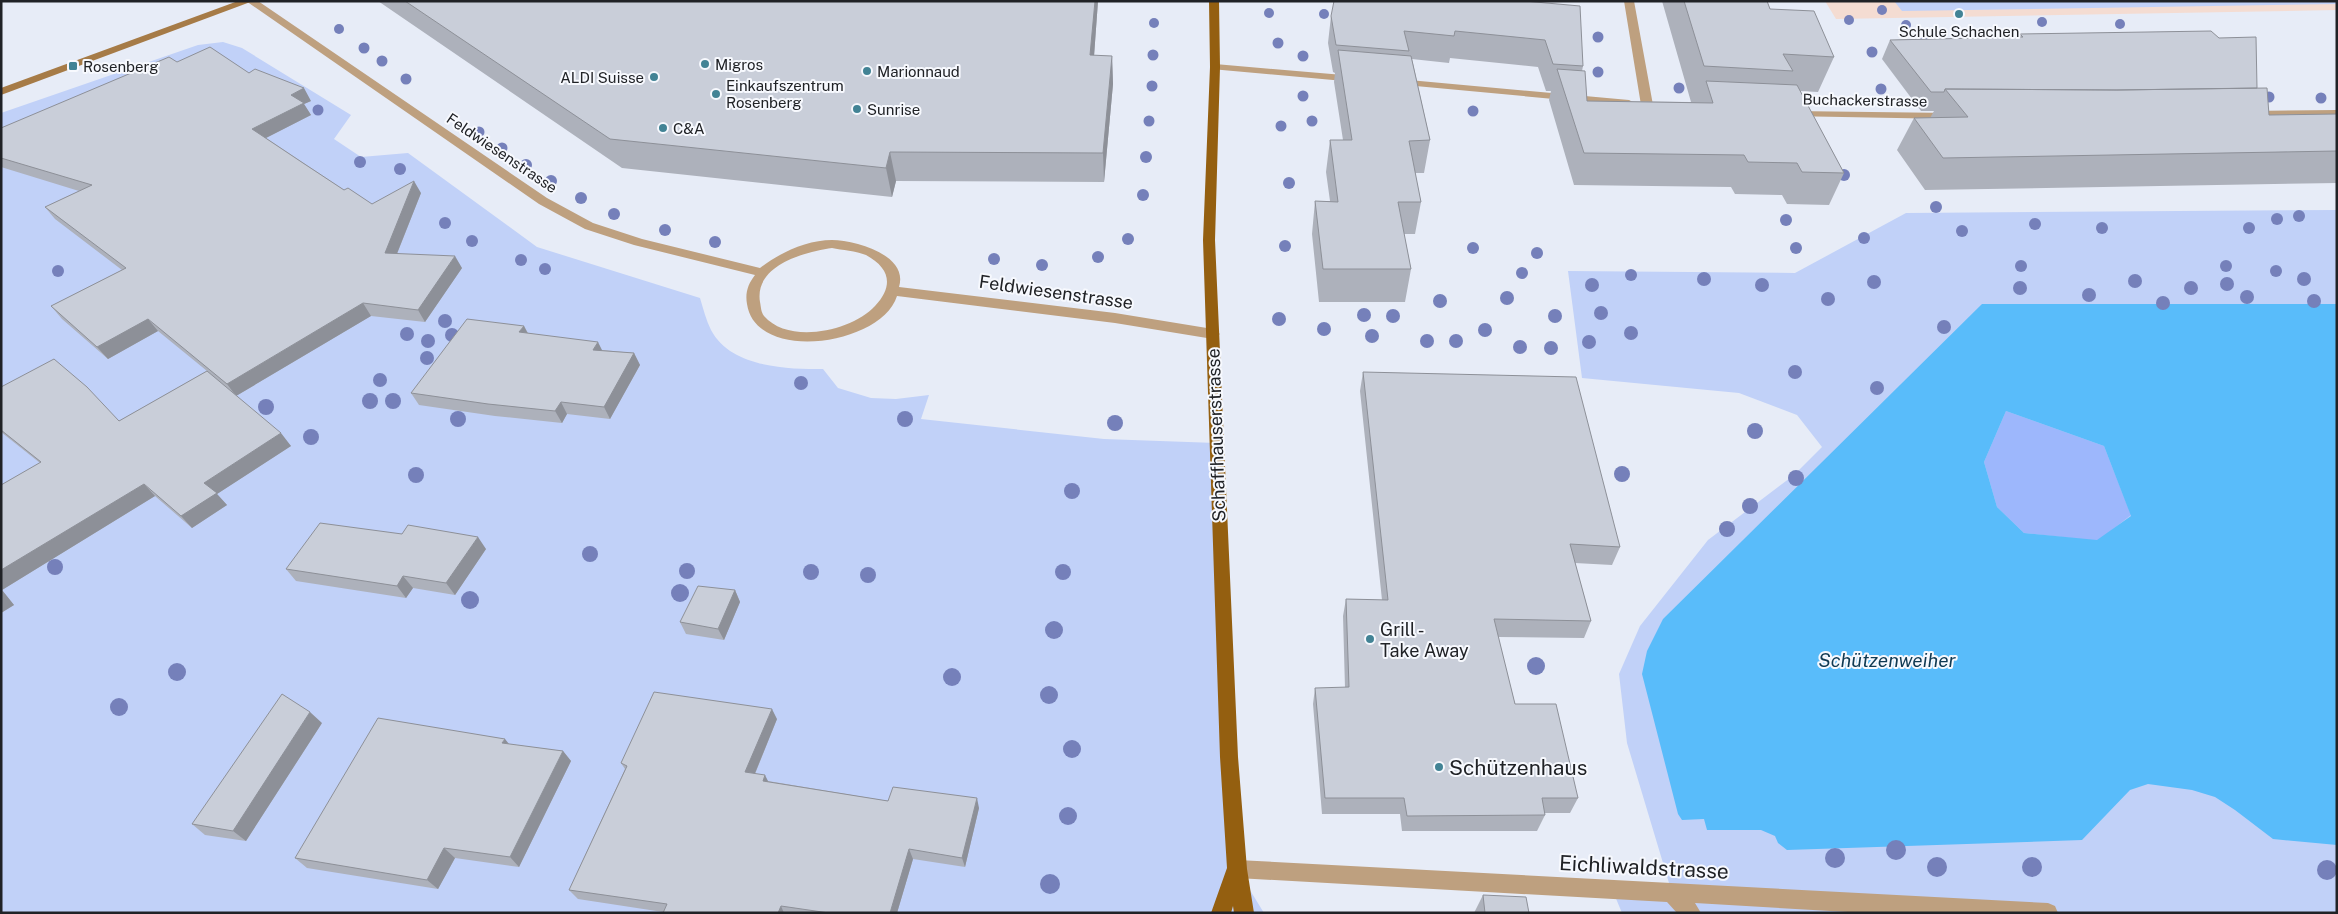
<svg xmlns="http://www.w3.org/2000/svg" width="2338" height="914" font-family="'Public Sans',sans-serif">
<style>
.education{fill:#f4dcd2}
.green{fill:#c1d1f8}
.forest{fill:#9db7fc}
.water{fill:#59bcfa;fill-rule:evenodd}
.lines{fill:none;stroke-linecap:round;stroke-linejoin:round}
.lane{fill:#bea07f;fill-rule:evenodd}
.street{fill:#bea07f;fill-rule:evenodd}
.secondary{fill:#a67b47;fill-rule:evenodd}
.primary{fill:#945f10;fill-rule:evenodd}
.tree{fill:#7580ba}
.wall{fill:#adb1bb}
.shaded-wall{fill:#8d9098}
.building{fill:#c9ced9;stroke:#8d9098}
.poi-dot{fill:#428395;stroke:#f7f9fe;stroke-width:2}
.labels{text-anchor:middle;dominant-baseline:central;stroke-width:4;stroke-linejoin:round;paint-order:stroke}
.far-poi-label{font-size:15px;fill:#202226;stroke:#f7f9fe;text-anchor:start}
.far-street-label{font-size:15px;fill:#202226;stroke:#f7f9fe}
.street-label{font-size:18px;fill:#202226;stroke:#f7f9fe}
.poi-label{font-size:18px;fill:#202226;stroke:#f7f9fe;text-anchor:start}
.water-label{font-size:19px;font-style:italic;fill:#103a53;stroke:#f7f9fe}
.near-poi-label{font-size:21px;fill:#202226;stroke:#f7f9fe;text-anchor:start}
.near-street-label{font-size:21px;fill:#202226;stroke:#f7f9fe}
</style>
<rect width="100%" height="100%" fill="#e7ecf7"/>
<path class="education" d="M1825,1H2337V10L1836,19Z"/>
<path class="green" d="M1894,1H2335L2337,4L1902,11Z
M223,42L242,48L351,115L334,139L361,157L408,153L537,247L700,298C703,308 706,320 711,330C731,368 788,369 823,369L838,388L871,398L896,399L929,395L921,419L1104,439L1216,443L1237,869L1264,913H1V113L198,45Z
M2337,210V913H1622L1612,889L1672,893L1627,743L1619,674L1640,626L1708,540L1794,475L1822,447L1797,415L1739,393L1582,378L1568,271L1795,273L1906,213Z"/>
<path class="forest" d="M2006,411L2104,446L2131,515L2098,541L2024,533L1997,507L1984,462Z"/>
<path class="water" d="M1982,304H2337V845L2273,839L2235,810L2215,797L2192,790L2148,784L2130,790L2082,840L1787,850L1778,843L1775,836L1761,830H1707L1704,819L1682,820L1678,814L1642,674L1647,651L1663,619ZM2006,411L2104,446L2131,516L2097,540L2024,533L1997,507L1984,462Z"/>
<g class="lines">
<path class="lane" d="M1237,860L2048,903L2055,906L2058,913H1865L1695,903L1701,913H1677L1667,902L1237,878L1230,876L1227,869L1230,862Z"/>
<path class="street" d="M246,1H258L547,198L593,223L642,239L760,268C779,253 807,240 832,240C855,240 909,255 899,287L1115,313L1213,329L1220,334L1213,339L1115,323L897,296C882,345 756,364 747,304C745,293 748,284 755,275L634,245L585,229L539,204ZM832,248C842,250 856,251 866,255C890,268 894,286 875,306C852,331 789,345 764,316C761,312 761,307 760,302C754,265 805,252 832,248Z
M1624,1H1634L1653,105L1647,108L1641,105Z
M1215,64L1355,76L1361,79L1355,82L1211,69L1210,67Z
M1398,79L1629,100L1635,103L1629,106L1394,84V80Z
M2337,110V116L2249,117L2243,114L2249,111Z
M1792,111L1951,113L1957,116L1951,119L1788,116L1786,114L1788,112Z"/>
<path class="secondary" d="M238,1H253L1,95V88Z"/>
<path class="primary" d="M1209,1H1219L1220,67L1215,240L1238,757L1247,869L1254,913H1234L1233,906L1231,913H1211L1227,868L1220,757L1203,240L1210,67Z"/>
</g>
<g class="tree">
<circle cx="1882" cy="10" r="5"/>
<circle cx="1269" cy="13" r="5"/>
<circle cx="1324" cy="14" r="5"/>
<circle cx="1849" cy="20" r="5"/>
<circle cx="2042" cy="22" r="5"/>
<circle cx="1154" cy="23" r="5"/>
<circle cx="2120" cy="24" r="5"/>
<circle cx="1906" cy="25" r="5"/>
<circle cx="339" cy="29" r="5"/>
<circle cx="1598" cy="37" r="5.5"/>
<circle cx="1923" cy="37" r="5.5"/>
<circle cx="1278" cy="43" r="5.5"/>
<circle cx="364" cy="48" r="5.5"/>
<circle cx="1872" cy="52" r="5.5"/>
<circle cx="1153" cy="55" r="5.5"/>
<circle cx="1303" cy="56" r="5.5"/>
<circle cx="382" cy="61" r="5.5"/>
<circle cx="1598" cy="72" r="5.5"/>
<circle cx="406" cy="79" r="5.5"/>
<circle cx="1152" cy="86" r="5.5"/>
<circle cx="1679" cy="88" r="5.5"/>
<circle cx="1881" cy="89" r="5.5"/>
<circle cx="1303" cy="96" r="5.5"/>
<circle cx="2269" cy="97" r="5.5"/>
<circle cx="2321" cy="98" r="5.5"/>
<circle cx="318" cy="110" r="5.5"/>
<circle cx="1473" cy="111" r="5.5"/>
<circle cx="1149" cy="121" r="5.5"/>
<circle cx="1312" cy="121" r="5.5"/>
<circle cx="1281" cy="126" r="5.5"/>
<circle cx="479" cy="132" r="5.5"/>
<circle cx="502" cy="148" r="5.5"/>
<circle cx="1146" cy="157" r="6"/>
<circle cx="360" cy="162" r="6"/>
<circle cx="526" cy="165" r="6"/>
<circle cx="400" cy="169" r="6"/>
<circle cx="1844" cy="175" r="6"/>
<circle cx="551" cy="181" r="6"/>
<circle cx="1289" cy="183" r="6"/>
<circle cx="1143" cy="195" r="6"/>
<circle cx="581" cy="198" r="6"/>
<circle cx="1936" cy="207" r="6"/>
<circle cx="614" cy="214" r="6"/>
<circle cx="2299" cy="216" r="6"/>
<circle cx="2277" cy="219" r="6"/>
<circle cx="1786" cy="220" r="6"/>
<circle cx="445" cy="223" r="6"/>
<circle cx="2035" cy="224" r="6"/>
<circle cx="2102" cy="228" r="6"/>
<circle cx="2249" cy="228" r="6"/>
<circle cx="665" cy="230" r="6"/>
<circle cx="1962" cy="231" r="6"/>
<circle cx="1864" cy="238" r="6"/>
<circle cx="1128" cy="239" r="6"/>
<circle cx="472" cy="241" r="6"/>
<circle cx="715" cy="242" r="6"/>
<circle cx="1285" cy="246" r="6"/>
<circle cx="1473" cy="248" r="6"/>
<circle cx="1796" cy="248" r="6"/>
<circle cx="1537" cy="253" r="6"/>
<circle cx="1098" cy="257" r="6"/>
<circle cx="994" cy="259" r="6"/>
<circle cx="521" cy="260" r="6"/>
<circle cx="1042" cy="265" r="6"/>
<circle cx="2021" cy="266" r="6"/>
<circle cx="2226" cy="266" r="6"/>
<circle cx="545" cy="269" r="6"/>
<circle cx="58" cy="271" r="6"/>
<circle cx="2276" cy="271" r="6"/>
<circle cx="1522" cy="273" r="6"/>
<circle cx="1631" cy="275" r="6"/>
<circle cx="1704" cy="279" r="7"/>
<circle cx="2304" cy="279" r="7"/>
<circle cx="2135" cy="281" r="7"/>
<circle cx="1874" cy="282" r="7"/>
<circle cx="2227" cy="284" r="7"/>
<circle cx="1592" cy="285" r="7"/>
<circle cx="1762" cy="285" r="7"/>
<circle cx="2020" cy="288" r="7"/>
<circle cx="2191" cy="288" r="7"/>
<circle cx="2089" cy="295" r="7"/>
<circle cx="2247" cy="297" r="7"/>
<circle cx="1507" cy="298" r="7"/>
<circle cx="1828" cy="299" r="7"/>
<circle cx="1440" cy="301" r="7"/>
<circle cx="2314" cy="301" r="7"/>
<circle cx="2163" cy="303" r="7"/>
<circle cx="1601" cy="313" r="7"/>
<circle cx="1364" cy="315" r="7"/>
<circle cx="1393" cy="316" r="7"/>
<circle cx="1555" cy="316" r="7"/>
<circle cx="1279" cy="319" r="7"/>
<circle cx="445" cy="321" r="7"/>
<circle cx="1944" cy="327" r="7"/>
<circle cx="1324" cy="329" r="7"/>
<circle cx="1485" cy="330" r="7"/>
<circle cx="1631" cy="333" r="7"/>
<circle cx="407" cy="334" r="7"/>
<circle cx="452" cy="335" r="7"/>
<circle cx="1372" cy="336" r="7"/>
<circle cx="428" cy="341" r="7"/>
<circle cx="1427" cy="341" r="7"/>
<circle cx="1456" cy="341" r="7"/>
<circle cx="1589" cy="342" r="7"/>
<circle cx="1520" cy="347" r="7"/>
<circle cx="1551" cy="348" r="7"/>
<circle cx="427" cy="358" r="7"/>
<circle cx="1795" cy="372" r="7"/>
<circle cx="380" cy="380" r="7"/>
<circle cx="801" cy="383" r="7"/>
<circle cx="1877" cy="388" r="7"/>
<circle cx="370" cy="401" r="8"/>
<circle cx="393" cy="401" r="8"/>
<circle cx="266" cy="407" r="8"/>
<circle cx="458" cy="419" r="8"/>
<circle cx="905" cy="419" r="8"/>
<circle cx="1115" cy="423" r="8"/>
<circle cx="1755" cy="431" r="8"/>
<circle cx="311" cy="437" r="8"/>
<circle cx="1622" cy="474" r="8"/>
<circle cx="416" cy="475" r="8"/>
<circle cx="1796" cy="478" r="8"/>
<circle cx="1072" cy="491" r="8"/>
<circle cx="1750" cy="506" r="8"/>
<circle cx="1727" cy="529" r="8"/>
<circle cx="590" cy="554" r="8"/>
<circle cx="55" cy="567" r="8"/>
<circle cx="687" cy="571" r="8"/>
<circle cx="811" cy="572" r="8"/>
<circle cx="1063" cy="572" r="8"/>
<circle cx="868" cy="575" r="8"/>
<circle cx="680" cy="593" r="9"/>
<circle cx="470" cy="600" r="9"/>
<circle cx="1054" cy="630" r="9"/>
<circle cx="1536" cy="666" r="9"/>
<circle cx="177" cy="672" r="9"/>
<circle cx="952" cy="677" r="9"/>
<circle cx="1049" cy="695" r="9"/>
<circle cx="119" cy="707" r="9"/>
<circle cx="1072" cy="749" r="9"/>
<circle cx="1068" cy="816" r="9"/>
<circle cx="1896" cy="850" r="10"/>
<circle cx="1835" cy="858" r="10"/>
<circle cx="1937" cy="867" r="10"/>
<circle cx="2032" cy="867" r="10"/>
<circle cx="2327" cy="870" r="10"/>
<circle cx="1050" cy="884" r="10"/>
</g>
<path class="wall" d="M378,1H1098L1094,56H1112L1113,84L1104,182L896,181L892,197L622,168Z
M1524,1L1583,66L1582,71L1587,101L1691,102L1662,1H1767L1770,9L1834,57L1818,92L1800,91L1844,173L1829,205L1787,204L1782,195L1735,194L1731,187L1574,185L1549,100L1551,91H1546L1538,67L1450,58L1449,63L1412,59L1430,140L1424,173H1415L1421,202L1415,234H1404L1411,269L1405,302H1319L1312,234L1315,201H1330L1326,172L1330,140H1343L1334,82L1335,73L1333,72L1328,43L1331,16Z
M2020,34L2257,88L2269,115L2337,114V183L1925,190L1897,150L1914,118H1930L1934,111H1921L1882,59L1890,40L2017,37Z
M177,62L311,101L304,104L311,115L266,138L344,190L372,204L421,193L397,254L462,268L425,322L371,316L236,396L291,446L217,494L227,505L192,528L155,496L2,590L14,605L1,613V485L40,463L1,432V387L119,421L207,371L158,331L108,359L62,319L51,306L122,270L55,219L45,207L79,191L1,167V128Z
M524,326L528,333L602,350L634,353L640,365L610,419L567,414L562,423L495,416L419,405L411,393Z
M1363,372L1620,547L1612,565L1575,563L1591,621L1584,638L1498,637L1515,704L1578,798L1570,813H1545V815L1537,831H1402L1400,814H1322L1313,704L1315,688H1345L1343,616L1346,599L1382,600L1360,391Z
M402,534L486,549L455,595L413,588L406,598L296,581L286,569Z
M735,590L740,602L724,640L686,634L680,622Z
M777,719L755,774L768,781L888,801L979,808L965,867L913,859L897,913H663V912L578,899L569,890L625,769L621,763Z
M322,723L246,841L205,835L192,824Z
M509,744L563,751L571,761L519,867L455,858L438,889L307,868L295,858Z
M1483,895L1529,913H1474Z"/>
<path class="shaded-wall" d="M1095,1H1098L1092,84L1090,55Z
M1112,56L1113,84L1104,182L1103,153Z
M304,88L311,101L304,104L311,115L260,141L252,129L291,95Z
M890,152L896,181L892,197L886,168Z
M414,181L421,193L392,266L385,253Z
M455,256L462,268L425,322L418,310Z
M363,303L371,316L236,396L227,384Z
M148,319L158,331L108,359L97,347Z
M524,326L530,338L519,332Z
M598,342L604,354L593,350Z
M634,353L640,365L610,419L604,407Z
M561,402L567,414L562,423L555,411Z
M281,433L291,446L217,494L227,505L192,528L181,516L204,483Z
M144,484L155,496L2,590L14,605L1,613V570Z
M478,537L486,549L455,595L446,583Z
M403,576L413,588L406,598L397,586Z
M735,590L740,602L724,640L718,629Z
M772,709L777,719L751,783L745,772Z
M310,712L322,723L246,841L233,831Z
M505,739L513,749L502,743Z
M563,751L571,761L519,867L510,857Z
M765,775L770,785L763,781Z
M977,798L979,808L965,867L962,858Z
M444,848L455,858L438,889L427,880Z
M909,849L913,859L897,913H890Z
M781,906L784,913H778Z"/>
<path class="building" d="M405,1H1095L1090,55L1112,56L1103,153L890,152L886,168L610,139Z
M1334,1H1524L1580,6L1583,66L1553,64L1545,40L1455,31L1454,36L1404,31L1409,51L1336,45L1331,16Z
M1684,1H1767L1770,9L1814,11L1834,57L1783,54L1793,71L1704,66Z
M2211,31L2219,38L2256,37L2257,88L2117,90L1945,89L1944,92H1931L1890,40L2023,37L2020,34Z
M210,47L249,73L255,69L304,88L291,95L304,103L252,129L303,163L344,190L348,188L372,204L414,181L385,253L455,256L418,310L363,303L227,384L148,319L97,347L51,306L126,268L45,207L92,185L1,158V128L169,57L177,62Z
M1338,50L1411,56L1430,140L1409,141L1421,202H1398L1411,269H1323L1315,201L1338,202L1330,140H1352Z
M1557,69L1585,71L1587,101L1713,103L1706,81L1797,85L1844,173L1802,172L1797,163L1748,162L1744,155L1584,153Z
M2267,88L2269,115L2337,114V151L1943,158L1914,118L1968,117L1945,89L2117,90Z
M467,319L524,326L519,332L598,342L593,350L634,353L604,407L561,402L555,411L488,404L411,393Z
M54,359L87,387L119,421L207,371L281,433L204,483L217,493L181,516L144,484L1,570V485L41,462L1,430V387Z
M1363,372L1576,377L1620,547L1570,544L1591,621L1494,619L1515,704H1556L1578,798H1542L1545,815L1407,816L1404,798H1325L1315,688L1349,687L1346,599L1388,600Z
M320,523L402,534L408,525L478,537L446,583L403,576L397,586L286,569Z
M698,586L735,590L718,629L680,622Z
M654,692L772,709L745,772L765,775L763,781L888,801L893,787L977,798L962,858L909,849L890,913H829L781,906L778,913H663L667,904L569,890L627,766L621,763Z
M282,694L310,712L233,831L192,824Z
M378,718L505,739L502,743L563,751L510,857L444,848L427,880L295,858Z
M1483,895L1526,897L1529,913H1485Z"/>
<g class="poi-dot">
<circle cx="1959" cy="14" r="5"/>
<circle cx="705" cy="64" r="5"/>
<rect x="68" y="61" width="10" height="10" rx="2.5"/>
<circle cx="867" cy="71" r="5"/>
<circle cx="654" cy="77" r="5"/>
<circle cx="716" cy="94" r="5"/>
<circle cx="857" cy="109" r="5"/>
<circle cx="663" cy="128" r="5"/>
<circle cx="1370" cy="639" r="5"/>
<circle cx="1439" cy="767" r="5"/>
</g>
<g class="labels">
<g class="far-poi-label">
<text x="1959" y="31" text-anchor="middle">Schule Schachen</text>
<text x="715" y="64">Migros</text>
<text x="83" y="66">Rosenberg</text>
<text x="877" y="71">Marionnaud</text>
<text x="644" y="77" text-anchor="end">ALDI Suisse</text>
<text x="726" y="85">Einkaufszentrum<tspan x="726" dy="17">Rosenberg</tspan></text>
<text x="867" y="109">Sunrise</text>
<text x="673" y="128">C&amp;A</text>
</g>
<g class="far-street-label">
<text transform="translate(1865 100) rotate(1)">Buchackerstrasse</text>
<text transform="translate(502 153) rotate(34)">Feldwiesenstrasse</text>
</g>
<g class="street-label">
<text transform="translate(1056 292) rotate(8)">Feldwiesenstrasse</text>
<text transform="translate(1216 435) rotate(-92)">Schaffhauserstrasse</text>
</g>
<g class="poi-label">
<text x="1380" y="629">Grill -<tspan x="1380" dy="21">Take Away</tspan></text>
</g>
<g class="water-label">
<text x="1887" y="660">Schützenweiher</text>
</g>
<g class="near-poi-label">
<text x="1449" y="767">Schützenhaus</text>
</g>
<g class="near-street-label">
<text transform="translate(1644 867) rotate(3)">Eichliwaldstrasse</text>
</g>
</g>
<rect width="2338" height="914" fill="none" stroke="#202226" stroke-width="5"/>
</svg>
